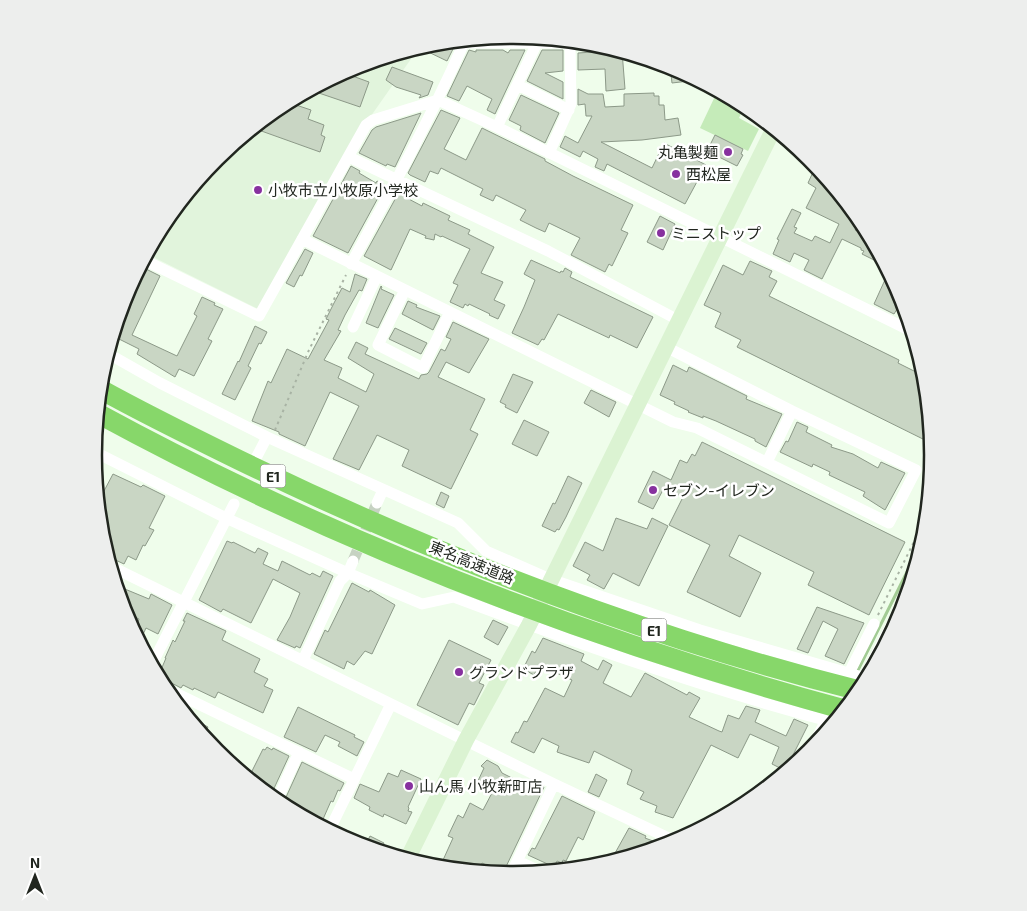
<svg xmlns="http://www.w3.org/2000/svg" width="1027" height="911" font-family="'Exo 2','Noto Sans JP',sans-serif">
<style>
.built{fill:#e1f4dc}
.green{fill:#c5ebb9}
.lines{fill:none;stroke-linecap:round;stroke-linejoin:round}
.stream{stroke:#a2cb94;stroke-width:3}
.building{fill:#c9d6c4;stroke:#8c9988}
.street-tunnel{stroke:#c6d2c2;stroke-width:11;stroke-dasharray:11 5.5;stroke-linecap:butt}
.path{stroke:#a8b3a4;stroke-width:2;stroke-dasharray:2.5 4;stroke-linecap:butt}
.street{stroke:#fff;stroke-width:11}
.secondary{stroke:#dbf3d2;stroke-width:16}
.highway{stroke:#87d76a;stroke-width:20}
.poi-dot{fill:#87319f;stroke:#fff;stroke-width:2}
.labels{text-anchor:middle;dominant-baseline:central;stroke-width:5;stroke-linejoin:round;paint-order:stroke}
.shield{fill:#fff;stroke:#646762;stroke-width:1}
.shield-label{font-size:14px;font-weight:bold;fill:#21261f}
.poi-label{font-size:15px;fill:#21261f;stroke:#fff;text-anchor:start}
.street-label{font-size:15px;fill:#21261f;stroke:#fff}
.rim{fill:none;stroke:#21261f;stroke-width:2.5}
</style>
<rect width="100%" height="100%" fill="#effdeb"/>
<path class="built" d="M416,48L418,49L366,123L258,309L147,254L164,222L216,158L280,106L353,67Z"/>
<path class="green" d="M718,90L745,105L739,118L759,129L748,151L700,128Z"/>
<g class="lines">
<path class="stream" d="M858,670L926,534
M828,732L831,726"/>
</g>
<path class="building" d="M438,42L453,49L447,61L418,47Z
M608,47L622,51L625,89L606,91L605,69L578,70V53L593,52V50L600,48Z
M469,50L476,52V50H503L508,53L510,50H525L495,114L487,110L492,99L467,86L459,101L447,96Z
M542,50H563V71L545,73L563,82V99L527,81Z
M670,66L688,74L689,81L672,83Z
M392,67L433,82L428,95L419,98L421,95L396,87L386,80Z
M347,74L369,82L360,107L310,90L334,77L344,81Z
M578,89L588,94H603L605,107L624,106V94L654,93V96H659V105H664L665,120L678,118L681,135L642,140L601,142L652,168L664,143L706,165L685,204L607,164L604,171L595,167L598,159L583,151L580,157L560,147L565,136L578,143L592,116H586L585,104L578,105Z
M521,95L559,113L545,143L520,130L521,126L509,120Z
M287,102L311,110L308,119L324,125L321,135L325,137L320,152L253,128L270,114L278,117L283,104Z
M441,110L460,118L444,149L466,160L482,128L545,159V161L573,176L633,205L621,230L628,233L612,266L609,264L605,272L571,255L580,238L549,223L545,232L536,228L520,220L526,210L496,195L493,201L480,195L483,189L441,168L438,174L430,171L425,182L410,175L408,173Z
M421,113L395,167L387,164L386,166L359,153L372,130L376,127Z
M715,135L743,149L741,154L743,155L737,166L707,151Z
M351,166L360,171L359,173L376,183L377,181L385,185L348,253L313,236Z
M813,172L824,178L825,176L861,219L855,230L872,239L884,261L875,257L874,260L862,254L864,251L861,250V248L842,239L822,279L804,270L809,260L794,253L790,262L773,254L779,240L777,239L792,209L801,213L794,227L797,228L794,233L812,241L815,236L830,243L839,224L806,208L816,188L808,183Z
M399,192L404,194L403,196L422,206L423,203L450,216L448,220L470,230L468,234L494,247L481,273L503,282L494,300L505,305L498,319L489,315L490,314L469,304L468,306L465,304L463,308L450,302L458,285L453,283L470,249L442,236L441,237L435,234L434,240L425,238L426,236L410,229L391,270L364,256Z
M660,216L675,224L663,250L647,242Z
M305,249L313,253L302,276L300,275L294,287L286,283Z
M531,260L560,273L561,271L563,272L565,268L572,272L570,277L653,317L637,348L610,335L609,338L558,314L544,340L542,339L538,345L512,333L524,307L535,280L524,274Z
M750,261L772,271L769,277L777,281L769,296L899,360L898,363L926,377L933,444L737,347L741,340L715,327L721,313L704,305L723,265L743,275Z
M140,266L160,276L132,335L177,356L197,316L194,314L202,297L215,303L214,305L223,309L208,339L212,341L194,376L179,369L175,377L137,354L139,349L113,336L125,294Z
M889,271L902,295L906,307L903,312L897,309L894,314L874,304Z
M355,274L367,279L362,291L359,290L345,315L338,330L341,331L324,360L342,368L338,378L366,392L374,374L348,358L356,342L368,348L365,354L419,379L421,375L427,374L429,372L441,349L445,351L451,339L446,337L453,322L489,339L469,373L446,362L438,377L485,399L470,430L478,434L451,489L402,466L409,450L377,435L359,470L333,459L359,406L330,392L305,446L279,434V432L252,421L268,381L271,383L287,349L308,359L329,320L326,319L334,303L342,288L350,292Z
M381,286L382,287L381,289L394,295L378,328L366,323Z
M408,301L417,305L416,307L440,316L433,330L402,314Z
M255,326L267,332L261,344L259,343L248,366L251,368L235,400L222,394L238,361L239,362Z
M395,328L427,343L421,354L389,339Z
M673,365L687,372L689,367L747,396L746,399L782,414L766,447L755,441V439L716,421L703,416V418L688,412L689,411L674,404L675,402L660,395Z
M513,374L533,382L517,413L505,407L506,405L500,402Z
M591,390L616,402L609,417L584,403Z
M524,420L549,432L537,456L512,444Z
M797,422L808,427L806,432L832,445L831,447L853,454L878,468L881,462L905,473L885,510L863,496L865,492L829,475L830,472L813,464L812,467L780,452L786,441L788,442Z
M702,442L905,542L869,615L808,585L814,572L739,535L729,556L761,573L740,617L687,592L710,545L669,525L683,497L664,488L653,509L638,502L653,471L671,480L680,460L687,463L692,454L695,456Z
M113,474L141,487L143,485L165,496L149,528L154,530L145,546L143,545L136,560L128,556L124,564L107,556L101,537L96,487L104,491Z
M568,476L582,483L566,517L559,530L557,529L555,532L542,526L553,503L555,504Z
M441,492L449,496L444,508L436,504Z
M616,518L647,529L652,518L668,526L639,586L613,573L604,589L587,580L590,575L573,566L585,542L603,551Z
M227,541L232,543L233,542L255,553L258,548L268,553L263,564L278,571L282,561L310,575L312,573L320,577L323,571L333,576L300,648L296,646L295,648L277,640L290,617L300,593L273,579L251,623L223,609L221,612L199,600Z
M352,583L369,592L370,590L395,605L372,654L365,651L354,665L347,661L344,669L314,654L325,630L328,632Z
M120,587L149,599L151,594L172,605L158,634L146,628L139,643L134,633L139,619L124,612L118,592Z
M817,607L864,623L844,664L825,656L838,629L823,621L808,653L797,649Z
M187,613L226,631L222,640L260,659L254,672L268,679L264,686L273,690L263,713L218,692L215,698L194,688L193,690L183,685L181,688L166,680L158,679V677L166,658H165L173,640L175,642L185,621H183Z
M493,620L508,627L498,645L484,637Z
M543,638L584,654L581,661L598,670L603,660L612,665L603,683L631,697L645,673L687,695L689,692L700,698L689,717L719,731L722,732L728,715L739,719L746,706L760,710L755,722L786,736L794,719L808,725L793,755L800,758L797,764L788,772L772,764L779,747L750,734L738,758L711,745L673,818L655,812L657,806L640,799L644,792L627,784L632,770L594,751L589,763L557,752L559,746L542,738L534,753L511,742L516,732L518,733L524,721L527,722L545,688L564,697L572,680L539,665L534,675L523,669L532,651L535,653Z
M449,640L491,660L479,683L484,685L474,705L469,703L458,725L417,705Z
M298,707L355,735L354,737L364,742L357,756L338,746L340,742L325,735L316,752L284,737Z
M186,715L208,727L203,737L200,733Z
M267,747L272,750L273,748L289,756L270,797L248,779L263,749L265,750Z
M487,760L498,766L502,773L534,789L536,784L544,787L503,873L482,863L478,872L439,869L453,838L448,836L458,815L463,818L470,803L483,810L493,791L477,783L484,768L481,766Z
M302,762L344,783L340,791L338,790L333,802L331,801L320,826L282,806Z
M401,770L421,779L408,807L409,808L408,811L412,812L406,824L384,814L383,817L369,810L370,807L354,798L360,784L379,792L388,773L398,777Z
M596,774L607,780L599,797L588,792Z
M562,796L595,812L583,840L578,837L566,861L563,860L562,863L557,861L554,867L528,855L532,848L535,849Z
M629,828L646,836L645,838L653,841L652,845L659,849L609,864Z
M370,836L384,843L380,852L364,848Z"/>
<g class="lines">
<path class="street-tunnel" d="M353,561L377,503"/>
<path class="path" d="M275,430L309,350L346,275
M915,538L924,542
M878,615L929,511"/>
<path class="street" d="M518,85L569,110
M497,127L537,43
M549,153L571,104L570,44
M349,157L548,251L680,321
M302,239L673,422L697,428L889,523L916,470L792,411L666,347
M144,260L259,316L366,125L373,120L438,100L497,127L913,332
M351,264C391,191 430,119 464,43H594
M405,290L378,345L423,368L450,312
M353,327L377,276
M107,353L160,383L267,437L458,523L486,551L550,579L700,630L869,679
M93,451L228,519L348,573L422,604L454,597C579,644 706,689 836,723
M255,460L267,437
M767,462L792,411
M377,503L383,490
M110,566L554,784L677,842
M303,660L340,581L348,573L353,561
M151,666L234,504
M849,673L874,624
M864,678L912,585
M163,687L354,779
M809,754L826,720
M276,802L299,752
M329,831L391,704
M518,861L543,873
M510,876L554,784"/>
<path class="secondary" d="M407,860L466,740L529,625L774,128"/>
<path class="highway" d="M100,389C145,414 192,437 239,460C383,530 531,591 683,640C742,659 801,676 861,691
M97,413C334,542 586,639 846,710"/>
</g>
<g class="poi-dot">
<circle cx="728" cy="152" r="5"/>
<circle cx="676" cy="174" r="5"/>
<circle cx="258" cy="190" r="5"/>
<circle cx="661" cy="233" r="5"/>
<circle cx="653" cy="490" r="5"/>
<circle cx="459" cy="672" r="5"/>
<circle cx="409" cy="786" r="5"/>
</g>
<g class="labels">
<g class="shield">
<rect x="260.5" y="464.5" width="25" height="23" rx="4"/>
<rect x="641.5" y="618.5" width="25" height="23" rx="4"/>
</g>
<g class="shield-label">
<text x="273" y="476">E1</text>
<text x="654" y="630">E1</text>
</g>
<g class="poi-label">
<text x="718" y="152" text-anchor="end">丸亀製麺</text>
<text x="686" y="174">西松屋</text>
<text x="268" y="190">小牧市立小牧原小学校</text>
<text x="671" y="233">ミニストップ</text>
<text x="663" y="490">セブン-イレブン</text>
<text x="469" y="672">グランドプラザ</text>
<text x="419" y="786">山ん馬 小牧新町店</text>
</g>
<g class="street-label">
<text transform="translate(472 562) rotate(22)">東名高速道路</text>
</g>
</g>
<path d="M0 0H1027V911H0ZM102 455a411 411 0 1 1 822 0a411 411 0 1 1-822 0Z" fill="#edeeed" fill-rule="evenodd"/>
<path class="rim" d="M102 455a411 411 0 1 1 822 0a411 411 0 1 1-822 0Z"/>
<g transform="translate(35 876)" stroke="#ffffff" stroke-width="4" paint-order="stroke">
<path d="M0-4L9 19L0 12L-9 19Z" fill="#21261f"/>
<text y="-8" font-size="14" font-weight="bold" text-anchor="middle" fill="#21261f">N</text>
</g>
</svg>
